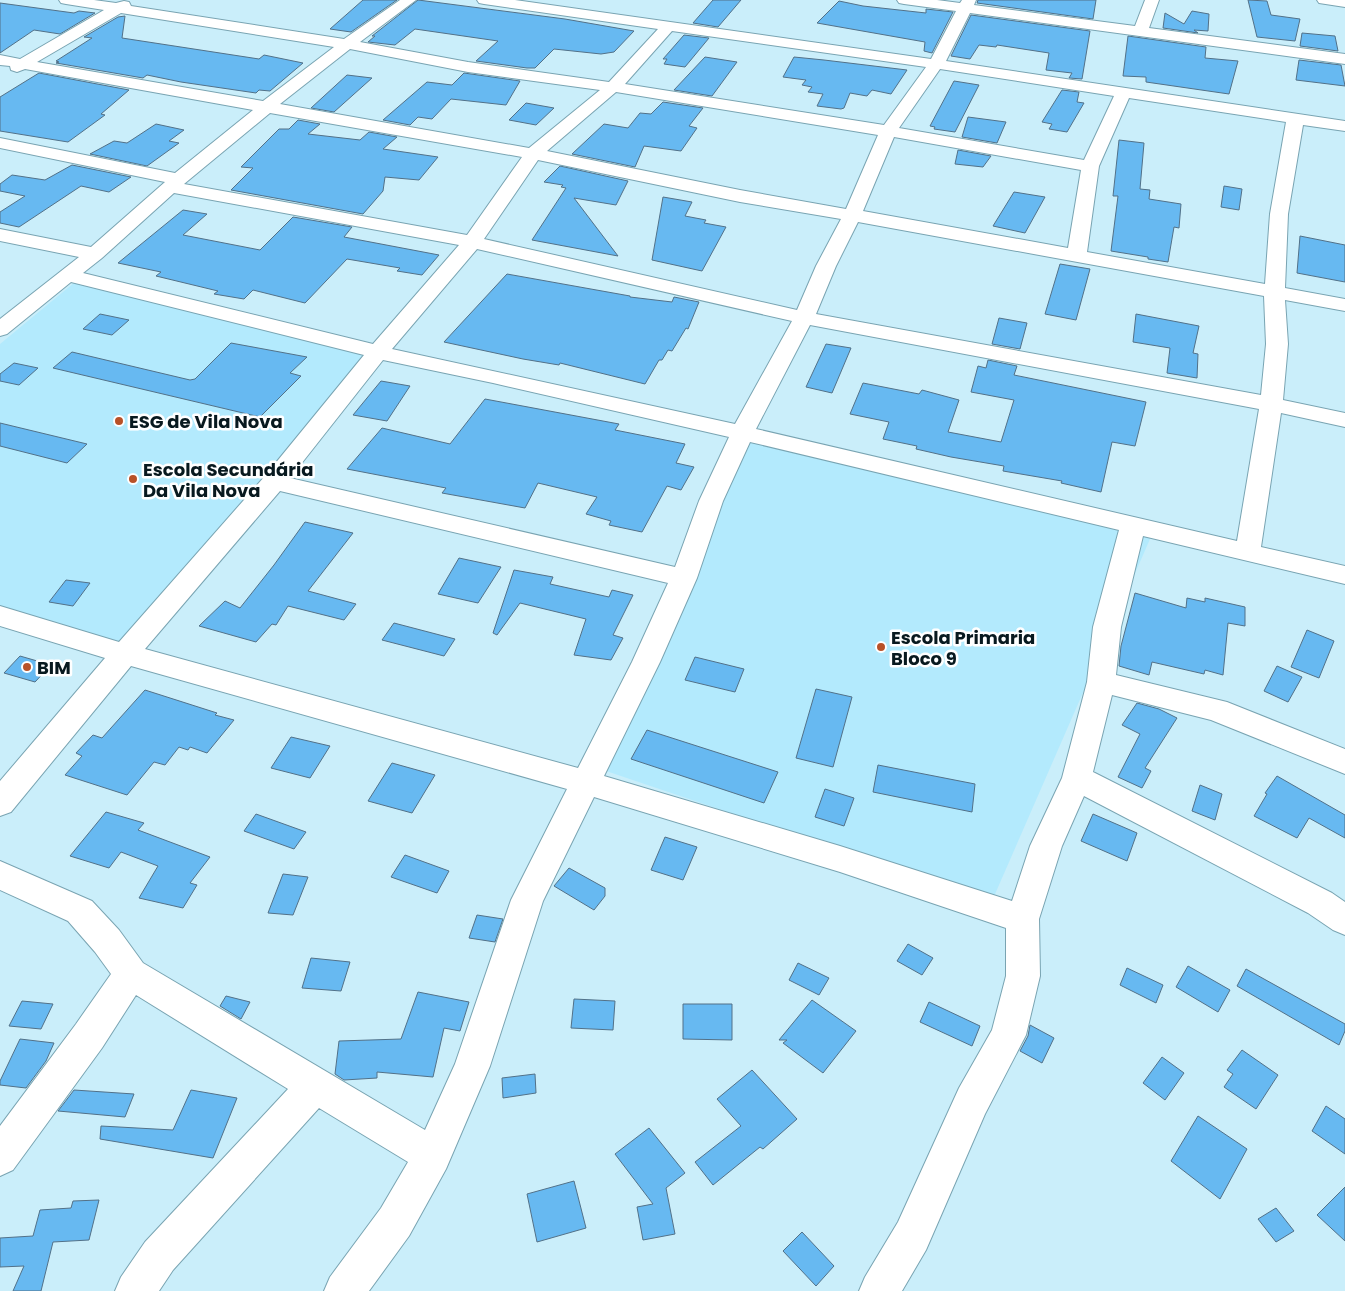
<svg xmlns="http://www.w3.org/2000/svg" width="1345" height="1291" font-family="Poppins,sans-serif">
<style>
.built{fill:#b3eafd}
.building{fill:#67b9f1;stroke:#527188}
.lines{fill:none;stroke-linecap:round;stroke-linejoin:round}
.street-casing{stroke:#79a4b2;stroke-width:2}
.street{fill:#fff;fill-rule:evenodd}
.poi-dot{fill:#b85128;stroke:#fff;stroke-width:2}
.labels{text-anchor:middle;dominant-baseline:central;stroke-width:5;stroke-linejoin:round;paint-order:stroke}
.poi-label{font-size:18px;font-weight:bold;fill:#08191f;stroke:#fff;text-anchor:start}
</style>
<rect width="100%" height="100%" fill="#caeefa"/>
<path class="built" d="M75,282L385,348L118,643L0,609V344Z
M750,429L1157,523L992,901L606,771Z"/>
<path class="building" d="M363,0H397L351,32L330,29Z
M418,0L565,19L634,31L614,52L601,54L554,49L535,68H527L476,61L498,41L415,29L395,45L368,42L375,36H372Z
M713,0H741L718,27L693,23Z
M978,0H1096L1093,19L977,3Z
M1248,0L1267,1L1271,15L1300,19L1295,41L1257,37Z
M839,1L863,6L926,13V9L953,12L932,53L924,51L925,42L817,23Z
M0,3L74,13L79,11L95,13L60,34L34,30L0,53Z
M1192,11L1209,14L1208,31L1194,30L1198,33L1163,28L1165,13L1184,24Z
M971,15L1090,31L1082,79L1069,78L1072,73L1046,70L1049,53L997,45L996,47L979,45L970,59L951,56Z
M125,16L122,38L259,59L264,55L303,63L270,91L259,90L256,93L181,82L147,75L143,78L56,63L59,62L56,61L92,38L84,37L118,17Z
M1302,33L1335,36L1338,51L1300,46Z
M684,35L709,38L685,67L664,64L667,59H663Z
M1128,36L1206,47L1205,58L1238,61L1229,94L1146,82V77L1123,76Z
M705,57L737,62L712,96L674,90Z
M794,57L824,60L907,70L891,94L872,90L867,96L850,93L844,108L841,109L817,106L823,94L808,92L812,87L802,85L806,80L783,77Z
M1299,60L1341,65L1345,86L1296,80Z
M39,73L129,90L101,114L105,115L68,142L0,131V97Z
M464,73L520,81L506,105L451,99L432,119L418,117L410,125L383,120L427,82L452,85Z
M347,75L372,78L334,112L311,108Z
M954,81L979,85L955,132L934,129L935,127L930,126Z
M1062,90L1079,92L1077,102L1084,103L1067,132L1049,129L1052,124L1042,122Z
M663,102L703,108L689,126L697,128L681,151L644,146L635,167L572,154L604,124L628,128L640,113L651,114Z
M526,103L554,108L536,125L509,120Z
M968,117L1006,122L997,143L962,137Z
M298,120L320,124L308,134L360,140L369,132L397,137L383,149L438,157L419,180L385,177L383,191L363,214L231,190L253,168L241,167L279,129H289Z
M156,124L184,130L169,141L179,143L147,166L90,154L114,141L127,143Z
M1119,140L1144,143L1140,189L1150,190L1149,199L1181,204L1179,228L1174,227L1168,262L1148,259V257L1111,251L1118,196H1113Z
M958,150L991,156L983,167L955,164Z
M72,165L131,177L109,192L81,186L19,227L0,223V212L25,196L0,191V184L12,175L45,180Z
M560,166L628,181L616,205L574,198L618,256L532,240L566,188L561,187L563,185L544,182Z
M1224,186L1242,189L1239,210L1221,207Z
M1014,192L1045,197L1025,233L993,226Z
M663,197L692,202L685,216L706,220L704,223L726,227L702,271L652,260Z
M183,210L207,214L183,235L260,250L293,217L352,227L344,237L439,255L422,275L397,271L400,268L347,259L305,303L253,290L244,299L214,294L218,291L156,276L161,272L118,263Z
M1300,236L1345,245V282L1297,273Z
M1060,264L1090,269L1076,320L1045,314Z
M507,274L630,296V297L672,302L674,297L699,302L688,329L686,328L672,351L668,350L662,360H659L645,384L560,363L559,365L523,359L444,342Z
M100,314L129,320L112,335L83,329Z
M1136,314L1199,326L1193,353L1198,354L1197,378L1167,373L1170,348L1133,342Z
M999,318L1027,323L1020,349L992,344Z
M231,343L307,357L290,373L301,376L260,417L53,368L72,352L190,380L195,379Z
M826,344L851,348L832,393L806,387Z
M988,360L1017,366L1014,375L1146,402L1135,446L1112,442L1101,492L1061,483L1062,481L1003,471L1004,466L951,457L916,449L917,446L883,439L889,422L850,414L863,383L919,394L922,390L959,400L948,432L1001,442L1014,400L971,392L978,366L986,368Z
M14,363L38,368L19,385L0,381V374Z
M381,381L410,386L387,421L353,415Z
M485,399L619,424L615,430L685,444L676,463L694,467L681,490L667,486L642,532L609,525L611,521L586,514L597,497L538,483L525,508L442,493L446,488L347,469L382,428L450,444Z
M0,423L87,444L67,463L0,446Z
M305,522L353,533L308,591L356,604L344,620L288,606L276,625L272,624L256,642L199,626L225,601L240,608L274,565Z
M459,558L501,567L478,603L438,594Z
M514,570L553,577L550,584L609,597L612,590L633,595L613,635L623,638L611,660L574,655L586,619L520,603L497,635L493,633Z
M66,580L90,583L73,606L49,602Z
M1135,593L1186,608L1187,598L1205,602V598L1245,607V626L1228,623L1223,675L1205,670L1204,674L1152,662L1149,675L1119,666L1121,646Z
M394,623L455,639L444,656L382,640Z
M1307,630L1334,641L1319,678L1291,667Z
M20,656L51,665L35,682L4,673Z
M695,657L744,669L735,692L685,680Z
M1277,666L1302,677L1288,702L1264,691Z
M816,689L852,697L833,767L796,758Z
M145,690L217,713L215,715L234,720L207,753L190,747L188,750L179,747L165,765L154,762L127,795L65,775L82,756L76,753L93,735L102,738Z
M1137,703L1159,709L1177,718L1145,768L1151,771L1142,788L1118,777L1140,734L1122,725Z
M647,730L778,772L764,803L631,759Z
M291,737L330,746L310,778L271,768Z
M392,763L435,775L412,813L368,801Z
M878,765L975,784L972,812L873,792Z
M1277,776L1345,815V838L1309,818L1297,838L1254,816L1267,794L1265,793Z
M1200,785L1222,794L1215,820L1192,811Z
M825,789L854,798L844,826L815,817Z
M106,812L144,823L138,830L210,857L190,883L197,885L183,908L139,898L158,866L121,852L109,868L70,856Z
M256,814L306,832L294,849L244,831Z
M1093,814L1137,833L1127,861L1081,841Z
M665,837L697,847L683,880L651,870Z
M405,855L449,871L437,893L391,877Z
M569,868L605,888V896L594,910L554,886Z
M283,874L308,877L293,915L268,913Z
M477,915L503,919L495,942L469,938Z
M908,944L933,958L922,975L897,961Z
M311,958L350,962L341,991L302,988Z
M798,963L829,978L819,995L789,980Z
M1188,966L1230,990L1218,1012L1176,987Z
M1127,968L1163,985L1156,1003L1120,985Z
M1246,969L1345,1024V1031L1339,1045L1237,986Z
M418,992L469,1002L460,1031L444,1028L433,1077L377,1072V1078L344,1080L335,1074L339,1041L401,1039Z
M226,996L250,1002L241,1019L220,1006Z
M574,999L615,1001L613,1030L571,1028Z
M812,1000L856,1031L823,1073L783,1043L787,1040H779Z
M22,1001L53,1004L41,1029L9,1026Z
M929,1002L980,1026L972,1046L920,1022Z
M683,1004H732V1040L683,1039Z
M1030,1025L1054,1038L1042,1063L1020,1051L1028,1036Z
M20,1039L54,1043L46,1061L26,1088L0,1085V1081Z
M1242,1050L1278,1075L1256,1109L1224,1087L1233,1074L1227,1070Z
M1162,1057L1184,1073L1165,1100L1143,1083Z
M752,1070L797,1119L763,1149L760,1147L713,1185L695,1162L741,1126L717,1099Z
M535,1074L536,1093L503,1098L502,1078Z
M74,1090L134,1094L125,1117L58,1111Z
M191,1090L237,1098L213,1158L100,1139L101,1126L173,1130Z
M1326,1106L1345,1119V1154L1312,1131Z
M1198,1116L1247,1149L1220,1199L1171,1161Z
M649,1128L685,1173L666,1188L675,1234L643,1240L637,1207L653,1204L615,1154Z
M574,1181L586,1228L537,1242L527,1194Z
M1345,1187V1241L1317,1215Z
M99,1200L89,1240L53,1242L41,1291H13L24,1266L0,1267V1238L33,1236L40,1210L71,1208L73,1201Z
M1276,1208L1294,1231L1276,1242L1258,1219Z
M802,1232L834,1266L816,1286L783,1251Z"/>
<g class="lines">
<g class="street-casing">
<path id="street" d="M59,0H94L116,3L124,1L129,2L131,6L344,39L400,0H416L360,42L468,62L609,82L658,29L484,4L479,3L477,0H515L931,59L956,11L904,4L899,3L897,0H937L960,3L962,0H976L974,5L1135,26L1145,0H1159L1149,28L1345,54V64L970,13L946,61L1345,121V131L1303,125L1288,214L1285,288L1345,299V311L1285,300L1288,344L1283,400L1345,413V427L1281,413L1261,547L1345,566V584L1143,536L1121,627L1116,675L1227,702L1345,749V774L1211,720L1112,695L1093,772L1332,893L1345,902V935L1333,930L1308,913L1084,796L1062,846L1039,919L1040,976L1026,1035L985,1114L926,1250L902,1291H859L865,1277L898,1222L959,1088L992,1030L1006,976V928L840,872L594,797L543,901L490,1066L446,1169L409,1236L369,1291H324L330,1277L381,1208L408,1162L319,1108L173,1270L159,1291H115L121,1277L145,1242L288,1089L136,995L102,1048L13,1170L0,1176V1126L76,1024L111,974L95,952L68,921L0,890V861L92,901L119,930L143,963L425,1130L455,1064L511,900L567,789L131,666L11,812L0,816V781L105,658L0,626V606L119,642L265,476L364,355L71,282L7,334L0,336V319L79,257L0,241V229L91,247L165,182L0,148V138L175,173L253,110L25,69L17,72L11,70L10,66L0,65V55L20,59L104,10L66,4L61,3ZM121,13L334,47L263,101L37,62ZM672,31L926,67L884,125L625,84ZM350,49L468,72L600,90L529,148L280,104ZM940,69L1114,96L1084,160L899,128ZM616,92L878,135L846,209L740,190L547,151ZM1129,98L1286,122L1270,214L1265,284L1087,252L1099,166ZM270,113L522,157L467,235L184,184ZM894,137L1081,170L1068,248L863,211ZM538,160L740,202L841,219L816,266L797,310L484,239ZM174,193L459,245L373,344L83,273L102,258ZM858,222L1264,296L1266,344L1261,395L816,314L836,266ZM477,249L792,321L735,424L392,349ZM810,325L1259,409L1237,541L756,429ZM383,360L493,383L729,437L699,501L675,567L290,478ZM750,442L1119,530L1093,627L1087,682L1062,778L1030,846L1012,901L840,846L604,776L660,662L697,578L723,501ZM280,491L668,583L632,662L578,768L145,649Z
M1317,0H1345V7L1319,3Z"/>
</g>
<use href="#street" class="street"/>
</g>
<g class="poi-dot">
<circle cx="119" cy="421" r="5"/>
<circle cx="133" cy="479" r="5"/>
<circle cx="881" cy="647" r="5"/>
<circle cx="27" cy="667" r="5"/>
</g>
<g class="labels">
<g class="poi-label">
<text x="129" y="421">ESG de Vila Nova</text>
<text x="143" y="469">Escola Secundária<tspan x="143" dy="21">Da Vila Nova</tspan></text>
<text x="891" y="637">Escola Primaria<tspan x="891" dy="21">Bloco 9</tspan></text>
<text x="37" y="667">BIM</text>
</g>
</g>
</svg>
